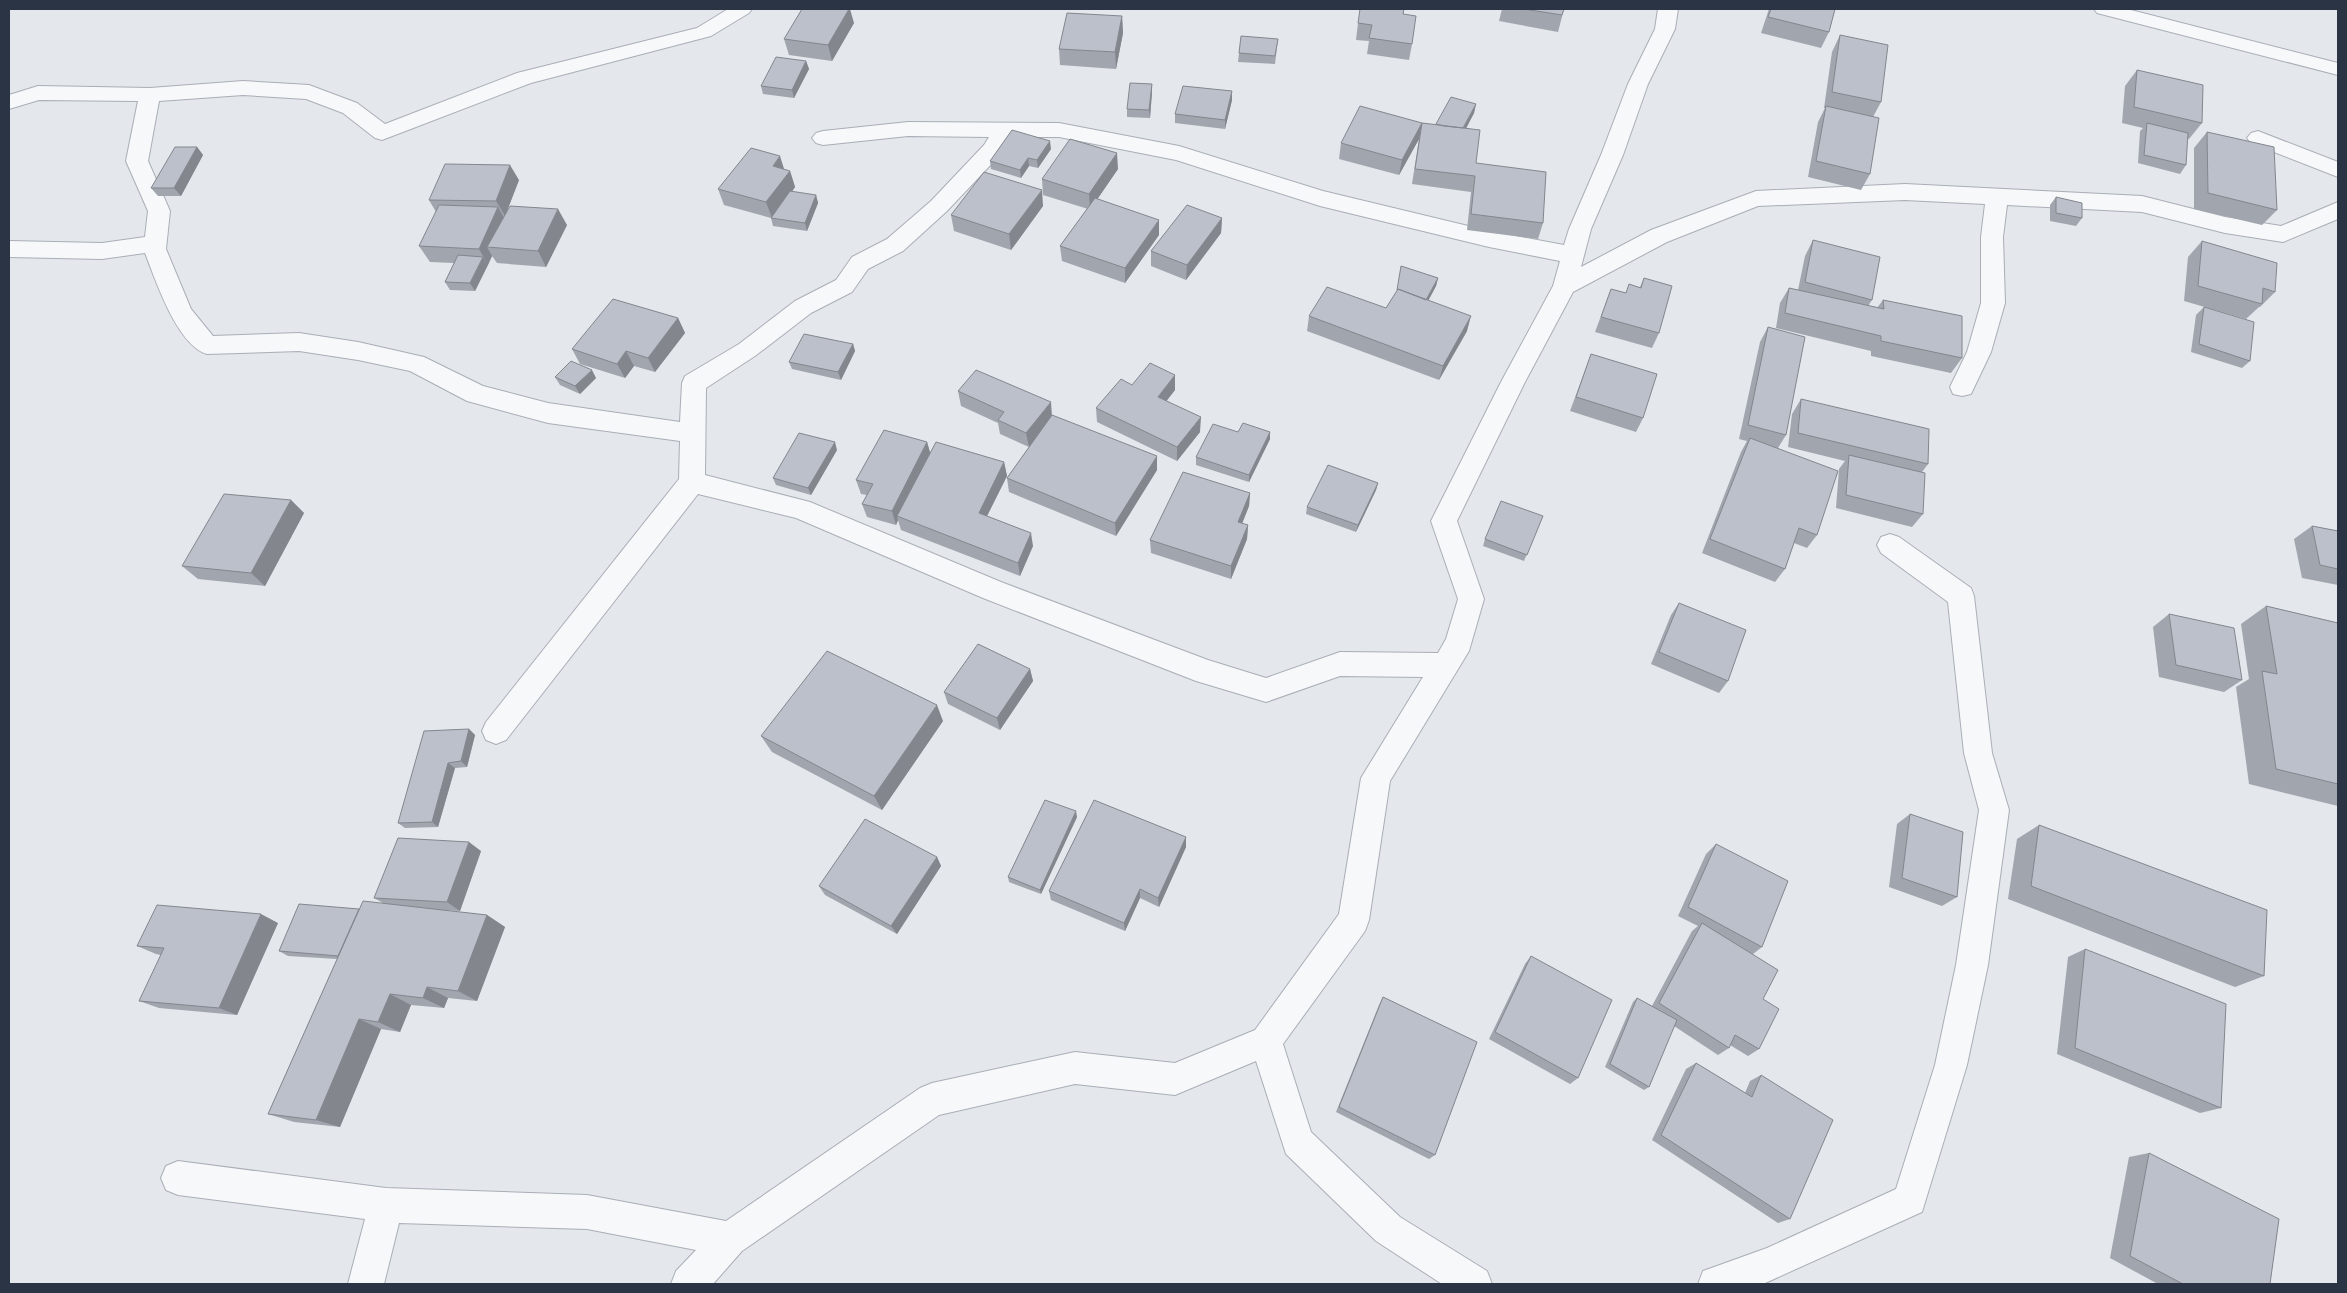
<svg xmlns="http://www.w3.org/2000/svg" width="2347" height="1293" font-family="Mulish,sans-serif">
<style>
.lines{fill:none;stroke-linecap:round;stroke-linejoin:round}
.street-casing{stroke:#a9aeb7;stroke-width:2}
.street{fill:#f7f8fa;fill-rule:evenodd}
.wall{fill:#a1a5ae}
.shaded-wall{fill:#83868d}
.building{fill:#bbc0ca;stroke:#83868d}
</style>
<rect width="100%" height="100%" fill="#e4e7ec"/>
<g class="lines">
<g class="street-casing">
<path id="street" d="M728,9H752L749,13L711,36L531,83L382,140L375,138L343,113L306,99L243,95L159,101L148,161L170,211L166,249L191,309L213,336L299,333L358,342L424,357L483,386L548,403L680,422L682,383L685,376L739,344L795,301L836,280L852,257L887,239L931,201L984,145L989,137L908,136L823,145L816,143L812,138L816,133L823,131L908,122L1059,123L1179,146L1323,191L1489,231L1564,245L1569,229L1601,155L1628,84L1655,29L1658,9H1678L1675,29L1648,84L1623,155L1591,229L1581,267L1651,230L1756,191L1905,184L2142,196L2225,217L2281,226L2338,202V219L2283,242L2225,233L2142,212L2007,205L2003,237L2005,303L1991,352L1971,394L1962,396L1953,394L1950,387L1967,352L1981,303V237L1985,204L1905,200L1758,206L1667,242L1573,292L1525,382L1457,521L1484,599L1469,651L1390,781L1369,920L1365,931L1283,1044L1311,1132L1400,1217L1487,1271L1492,1284H1442L1376,1241L1286,1154L1256,1061L1175,1095L1075,1084L939,1115L742,1251L713,1284H671L676,1271L696,1250L587,1229L399,1223L384,1284H348L365,1219L178,1195L166,1190L161,1178L166,1166L178,1161L386,1188L587,1195L726,1221L920,1088L932,1083L1075,1052L1175,1063L1255,1030L1339,914L1361,778L1423,677L1340,676L1266,702L1196,681L983,598L796,518L698,494L506,740L496,744L486,740L482,731L486,722L679,479L680,441L548,423L467,401L410,371L358,360L299,351L207,354C177,345 156,281 145,253L102,259L9,257V241L102,243L145,237L148,211L126,161L138,101L39,100L9,109V95L38,86L150,88L243,81L309,85L357,103L385,124L517,73L697,28ZM1010,137H1059L1176,160L1320,206L1489,247L1560,261L1553,286L1501,382L1431,521L1458,599L1446,639L1438,653L1340,652L1266,678L1208,660L1001,582L810,502L705,475L706,388L755,356L811,313L852,292L868,269L903,251L947,211L1000,155Z
M2094,9H2127L2338,63V75L2097,13Z
M2258,131L2338,162V177L2251,143L2247,138L2251,133Z
M1890,534L1899,537L1971,588L1974,596L1992,753L2009,810L1988,965L1967,1065L1922,1212L1763,1284H1698L1703,1271L1767,1248L1896,1189L1935,1065L1956,965L1979,810L1964,753L1948,602L1881,553L1877,545L1881,537Z"/>
</g>
<use href="#street" class="street"/>
</g>
<path class="wall" d="M1502,9H1564L1558,32L1499,21Z
M1769,9H1835L1829,32L1821,48L1761,33Z
M1403,14L1412,44L1409,60L1367,54L1369,41L1356,40L1358,23Z
M1122,16L1123,33L1116,69L1060,65L1059,49Z
M854,23L832,61L789,55L784,39Z
M1840,35L1881,102L1873,117L1870,174L1861,190L1808,177L1818,122L1825,108H1824L1832,52Z
M1278,39L1275,64L1238,62L1239,53Z
M806,61L809,69L794,98L763,94L761,86Z
M2137,70L2202,123L2189,139L2187,138L2186,165L2180,174L2138,163L2140,131L2143,128L2122,123L2125,86Z
M1152,84V92L1150,118L1127,117V109Z
M1232,91V100L1225,129L1175,123V114Z
M1476,104L1474,113L1466,129L1476,163L1543,223L1538,239L1467,230L1471,192L1412,184L1419,139L1399,175L1339,159L1341,143L1422,123L1436,125V124Z
M2207,132L2277,210L2262,225L2194,209V148Z
M197,147L203,155L181,196H158L151,188Z
M1051,149L1038,168L1029,166L1021,178L991,169L990,161Z
M784,169L790,171L795,187L792,192L816,195L818,203L807,231L773,226L771,218L724,205L718,189Z
M1118,169L1097,199L1159,235L1125,283L1062,261L1060,246L1088,209L1043,195L1042,179Z
M519,180L507,211L567,225L546,267L497,263L492,256L475,291L450,290L445,282L454,263L430,262L419,246L436,212L429,200Z
M2056,197L2082,218L2076,226L2050,221V205Z
M1043,206L1011,250L954,231L951,215Z
M1222,218L1221,233L1186,280L1151,266V251Z
M1813,240L1872,300L1868,306L1877,308L1883,300L1962,358L1951,373L1871,356V351L1776,328L1780,303L1789,288L1798,290L1805,256Z
M2202,241L2275,292L2260,307H2259L2246,319L2184,301L2188,257Z
M1401,266L1438,278L1436,286L1428,301L1467,331L1439,380L1307,331L1309,316L1386,308L1397,291Z
M1644,278L1659,333L1652,348L1595,332L1611,289L1626,293L1640,287Z
M2204,307L2250,361L2242,368L2191,352L2196,315Z
M678,318L685,333L655,372L634,366L625,378L580,364L572,349Z
M1768,327L1786,435L1778,448L1817,535L1807,548L1794,543L1785,569L1775,582L1702,553L1741,452L1747,441L1739,439L1760,342Z
M853,344L855,351L841,380L792,369L789,362Z
M1591,354L1643,418L1636,432L1570,411Z
M555,377L596,378L580,394L560,385Z
M1132,385L1175,390L1166,401L1200,432L1177,461L1097,422L1096,408Z
M958,391L1052,415L1157,470L1116,536L1009,492L1007,478L1029,447L1000,434L998,423L961,406Z
M1801,399L1928,464L1922,472L1923,514L1912,527L1836,508L1839,469L1845,461L1788,447L1792,414Z
M1238,432H1270V439L1249,482L1196,465V457Z
M927,442L930,452L1004,462L1007,476L987,516L1033,546L1020,576L901,530L898,520L896,525L867,517L862,504L867,495L861,494L856,480Z
M837,450L811,495L776,485L773,478Z
M1378,483L1376,490L1356,532L1306,514L1307,507Z
M1250,493L1249,506L1242,524L1248,525L1247,539L1231,579L1151,553L1150,540Z
M291,500L304,513L265,586L198,579L182,566Z
M1543,516L1524,561L1483,546L1485,539Z
M2312,526L2338,531V585L2302,578L2294,539Z
M1679,603L1728,681L1719,693L1651,664L1671,615Z
M2266,606L2338,623V806L2249,784L2236,687L2249,679L2241,624Z
M2169,614L2242,680L2224,692L2159,677L2153,627Z
M1030,669L1033,681L1000,730L948,704L944,692Z
M943,721L882,810L772,752L761,736Z
M469,729L475,735L467,767L455,768L438,827L405,828L398,823Z
M1910,814L1957,897L1942,906L1889,887L1897,824Z
M1077,817L1041,894L1009,882L1008,877Z
M2039,825L2264,976L2235,987L2008,899L2017,839Z
M1186,837V847L1159,907L1140,898L1125,931L1051,900L1049,891Z
M1716,844L1762,947L1753,954L1763,999L1759,1049L1748,1056L1730,1045L1729,1048L1718,1055L1674,1026L1649,1087L1644,1090L1605,1067L1633,1002L1637,998L1652,1006L1692,931L1698,926L1678,916L1706,854Z
M481,851L460,911L441,910L487,915L505,927L477,1001L448,998L444,1008L411,1005L400,1032L381,1029L340,1127L294,1122L268,1114L337,959L288,956L279,951L359,909L383,903L374,898Z
M937,857L941,866L897,934L825,895L819,886Z
M278,923L237,1015L159,1008L139,1001L161,955L156,954L137,946Z
M2085,949L2221,1108L2200,1113L2057,1054L2068,957Z
M1531,956L1578,1078L1570,1084L1489,1039L1525,964Z
M1383,997L1435,1155L1429,1159L1336,1112L1379,1005Z
M1696,1063L1745,1093L1750,1081L1761,1075L1790,1219L1778,1223L1652,1140L1686,1069Z
M2149,1153L2270,1284H2158L2110,1258L2129,1157Z"/>
<path class="shaded-wall" d="M849,9H850L854,23L832,61L828,45Z
M1122,16L1123,33L1116,69L1115,52Z
M806,61L809,69L794,98L792,90Z
M1152,84V92L1150,118L1149,110Z
M1232,91V100L1225,129V120Z
M1476,104L1474,113L1460,139L1462,131Z
M1422,123L1419,139L1399,175L1402,160Z
M1050,141L1051,149L1038,168L1037,160Z
M197,147L203,155L181,196L174,188Z
M1117,153L1118,169L1090,210L1089,194Z
M780,156L785,172L773,166Z
M1028,158L1029,166L1021,178L1020,170Z
M510,165L519,180L505,216L496,201Z
M790,171L795,187L772,218L766,202Z
M1042,190L1043,206L1011,250L1009,234Z
M816,195L818,203L807,231L805,223Z
M498,207L507,223L487,247L492,256L488,265L479,249Z
M558,209L567,225L546,267L538,251Z
M1222,218L1221,233L1186,280L1187,265Z
M1159,220V235L1125,283V268Z
M483,257L488,265L475,291L470,283Z
M1438,278L1436,286L1421,314L1423,306Z
M1471,316L1467,331L1439,380L1443,366Z
M678,318L685,333L655,372L648,358Z
M853,344L855,351L841,380L838,372Z
M626,351L634,366L625,378L617,364Z
M592,370L596,378L580,394L575,386Z
M1175,375V390L1158,412V397Z
M1051,402L1052,417L1029,447L1026,433Z
M1201,417L1200,432L1177,461V447Z
M1270,432V439L1249,482V475Z
M835,442L837,450L811,495L808,488Z
M927,442L931,456L897,516L898,520L896,525L892,511Z
M1157,456V470L1116,536L1115,523Z
M1004,462L1007,476L982,526L979,513Z
M1378,483L1376,490L1356,532L1358,525Z
M1250,493L1249,506L1237,536L1238,522Z
M291,500L304,513L265,586L251,573Z
M1248,525L1247,539L1231,579V566Z
M1031,533L1033,546L1020,576L1018,563Z
M1030,669L1033,681L1000,730L997,718Z
M937,705L943,721L882,810L874,796Z
M469,729L475,735L467,767L461,761Z
M448,763L455,768L438,827L432,822Z
M1076,811L1077,817L1041,894L1040,890Z
M1186,837V847L1159,907L1158,898Z
M469,842L481,851L460,911L447,902Z
M937,857L941,866L897,934L891,926Z
M1140,889V898L1125,931L1124,923Z
M261,914L278,923L237,1015L219,1008Z
M487,915L505,927L477,1001L458,991Z
M427,987L448,998L444,1008L423,998Z
M390,994L411,1005L400,1032L378,1022Z
M359,1019L381,1029L340,1127L316,1120Z"/>
<path class="building" d="M802,9H849L828,45L784,39Z
M1360,9H1404L1403,14L1416,16L1412,44L1369,38L1372,25L1358,23Z
M1524,9H1564L1562,15Z
M1771,9H1835L1829,32L1768,17Z
M1067,13L1122,16L1115,52L1059,49Z
M1840,35L1888,45L1881,102L1832,92Z
M1241,36L1278,39L1275,56L1239,53Z
M776,57L806,61L792,90L761,86Z
M2137,70L2203,85L2202,123L2134,107Z
M1130,83L1152,84L1149,110L1127,109Z
M1183,86L1232,91L1225,120L1175,114Z
M1451,97L1476,104L1463,128L1444,126L1436,124Z
M1360,106L1422,123L1480,130L1476,163L1546,172L1543,223L1471,214L1475,176L1415,169L1422,123L1402,160L1341,143Z
M1826,106L1879,118L1870,174L1816,161Z
M2147,123L2188,133L2186,165L2144,155Z
M1012,130L1050,141L1037,160L1028,158L1020,170L990,161Z
M2207,132L2274,147L2277,210L2208,193Z
M1070,139L1117,153L1089,194L1042,179Z
M175,147H197L174,188H151Z
M751,148L780,156L773,166L790,171L766,202L718,189Z
M445,164L510,165L496,201L429,200Z
M984,172L1042,190L1009,234L951,215Z
M790,191L816,195L805,223L771,218Z
M2056,197L2082,203V218L2056,213Z
M1095,198L1159,220L1125,268L1060,246Z
M439,205L498,207L479,249L419,246Z
M1187,205L1222,218L1187,265L1151,251Z
M510,206L558,209L538,251L487,247Z
M1813,240L1880,257L1872,300L1805,282Z
M2202,241L2277,263L2275,292L2263,288L2262,304L2198,286Z
M458,255L483,257L470,283L445,282Z
M1401,266L1438,278L1426,300L1398,289L1397,290Z
M1644,278L1672,286L1659,333L1601,317L1611,289L1626,293L1629,284L1641,288Z
M1327,287L1386,308L1398,289L1471,316L1443,366L1309,316Z
M1789,288L1884,309L1883,300L1962,316V358L1881,341V336L1785,313Z
M613,299L678,318L648,358L626,351L617,364L572,349Z
M2204,307L2254,322L2250,361L2199,344Z
M1768,327L1805,337L1786,435L1748,425Z
M804,334L853,344L838,372L789,362Z
M1591,354L1657,374L1643,418L1576,397Z
M571,361L592,370L575,386L555,377Z
M1150,363L1175,375L1158,397L1201,417L1177,447L1096,408L1121,379L1132,385Z
M976,370L1051,402L1026,433L998,420L1004,412L958,391Z
M1801,399L1929,429L1928,464L1798,433Z
M1052,415L1157,456L1115,523L1007,478Z
M1243,423L1270,432L1249,475L1196,457L1213,424L1238,432Z
M884,430L927,442L892,511L862,504L873,484L856,480Z
M799,433L835,442L808,488L773,478Z
M1750,438L1838,471L1817,535L1799,528L1785,569L1710,539Z
M936,442L1004,462L979,513L1031,533L1018,563L897,516Z
M1849,455L1925,473L1923,514L1846,495Z
M1328,465L1378,483L1358,525L1307,507Z
M1183,472L1250,493L1238,522L1248,525L1231,566L1150,540Z
M224,494L291,500L251,573L182,566Z
M1501,501L1543,516L1527,555L1485,539Z
M2312,526L2338,531V569L2320,565Z
M1679,603L1746,630L1728,681L1659,652Z
M2266,606L2338,623V784L2276,769L2262,671L2277,674Z
M2169,614L2234,628L2242,680L2176,665Z
M978,644L1030,669L997,718L944,692Z
M827,651L937,705L874,796L761,736Z
M469,729L461,761L448,763L432,822L398,823L424,731Z
M1045,800L1076,811L1040,890L1008,877Z
M1094,800L1186,837L1158,898L1140,889L1124,923L1049,891Z
M1910,814L1963,832L1957,897L1902,878Z
M865,819L937,857L891,926L819,886Z
M2039,825L2267,910L2264,976L2031,886Z
M398,838L469,842L447,902L374,898Z
M1716,844L1788,881L1762,947L1688,907Z
M363,901L487,915L458,991L427,987L423,998L390,994L378,1022L359,1019L316,1120L268,1114Z
M299,904L359,909L338,956L279,951Z
M157,905L261,914L219,1008L139,1001L164,948L137,946Z
M1702,923L1778,970L1763,999L1779,1009L1759,1049L1735,1035L1729,1048L1659,1003Z
M2085,949L2226,1004L2221,1108L2075,1048Z
M1531,956L1612,1000L1578,1078L1495,1032Z
M1383,997L1477,1042L1435,1155L1339,1107Z
M1637,998L1677,1020L1649,1087L1610,1064Z
M1696,1063L1752,1097L1761,1075L1833,1120L1790,1219L1661,1135Z
M2149,1153L2279,1219L2270,1284H2183L2130,1256Z"/>
<rect width="2347" height="1293" fill="none" stroke="#2b3445" stroke-width="20"/>
</svg>
